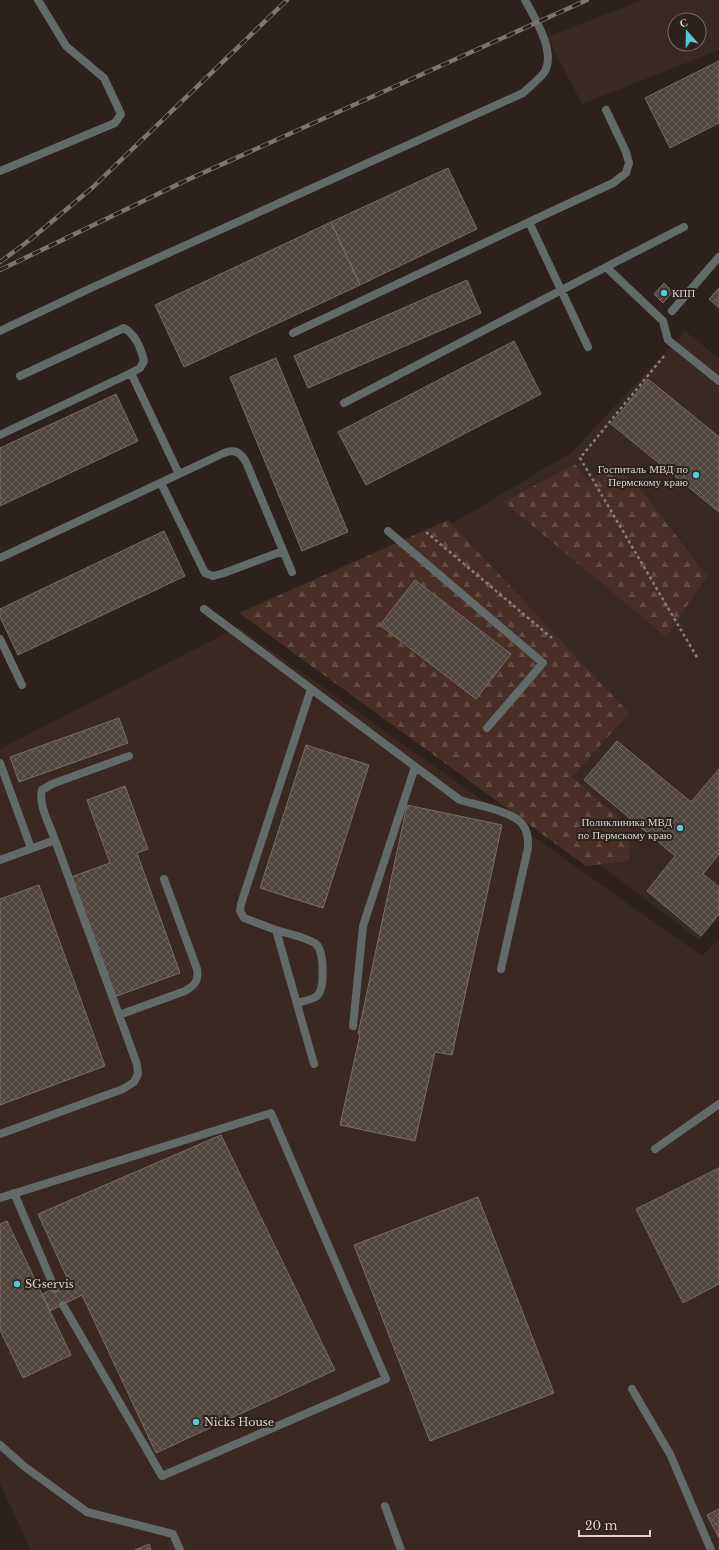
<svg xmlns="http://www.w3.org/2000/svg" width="719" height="1550" font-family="'Libre Baskerville',serif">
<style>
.built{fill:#3a2822;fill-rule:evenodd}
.forest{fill:url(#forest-firs)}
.building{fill:url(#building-cross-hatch);stroke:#7a6c68}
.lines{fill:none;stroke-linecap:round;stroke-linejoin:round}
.path{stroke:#887f7c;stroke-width:2.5;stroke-dasharray:3 3;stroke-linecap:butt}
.service{stroke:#636a6a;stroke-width:8}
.rail-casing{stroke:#7e7572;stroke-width:4.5}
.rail{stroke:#2c211d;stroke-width:3;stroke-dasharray:9;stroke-linecap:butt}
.poi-dot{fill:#52cbd7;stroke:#2c211d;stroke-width:1.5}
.labels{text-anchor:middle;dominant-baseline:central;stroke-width:4;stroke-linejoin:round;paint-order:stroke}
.poi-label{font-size:11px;fill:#dad3d0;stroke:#2c211d;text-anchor:start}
</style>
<defs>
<pattern id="forest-firs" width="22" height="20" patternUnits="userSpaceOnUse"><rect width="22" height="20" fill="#492e25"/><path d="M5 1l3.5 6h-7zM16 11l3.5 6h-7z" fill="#634b44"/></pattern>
<pattern id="building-cross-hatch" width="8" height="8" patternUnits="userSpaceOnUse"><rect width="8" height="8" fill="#514540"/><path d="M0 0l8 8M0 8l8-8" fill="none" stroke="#695f5b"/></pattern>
</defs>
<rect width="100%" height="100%" fill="#2c211d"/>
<path class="built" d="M642,0H719V50L582,104L547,37ZM675,20H699V44H675Z
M685,331L719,358V919L699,940L502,791L422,539L470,513L572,452Z
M238,627L702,956L719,939V1550H31L0,1484V749Z"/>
<path class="forest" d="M575,464L590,483L610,464L639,487L707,576L666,637L504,502Z
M448,520L629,713L572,777L631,828L629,861L586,866L239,613Z"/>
<path class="building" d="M719,61V123L670,148L645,98Z
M448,168L477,229L360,285L331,222Z
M331,222L360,285L184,367L155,305Z
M467,280L481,313L308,388L294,356Z
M664,283L673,292L663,303L654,294Z
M719,288V308L709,299Z
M514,341L541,394L366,485L338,432Z
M276,358L348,532L302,551L230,377Z
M648,379L719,437V512L611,424Z
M116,394L138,441L0,506V448Z
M164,531L185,576L18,655L0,617V609Z
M415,580L511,654L476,699L380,625Z
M119,718L128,743L19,782L10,757Z
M617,741L691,802L719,769V854L703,874L719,887V914L701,936L647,891L675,856L584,780Z
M306,745L369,765L323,908L260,888Z
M125,786L148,849L137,853L180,973L114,997L71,877L110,863L87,800Z
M407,805L502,825L452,1055L435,1052L415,1141L340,1125L360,1035L358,1034Z
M39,885L105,1066L0,1105V899Z
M221,1135L335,1370L156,1453L82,1295L50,1311L42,1294L69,1282L38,1214Z
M719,1168V1284L683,1303L636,1209Z
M478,1197L554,1393L430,1441L354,1245Z
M7,1221L71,1355L23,1378L0,1330V1224Z
M719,1509V1538L707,1515Z
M149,1544L151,1550H135Z"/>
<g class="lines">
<path class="path" d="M664,356L580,458L698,659
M426,532L552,638"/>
<path class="service" d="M0,171L115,123L121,114L104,78L66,46L38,0
M606,267L684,227
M672,311L719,257
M0,331L91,288L523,93C529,87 537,81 543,74C558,55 535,18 525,0
M293,333L529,222
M588,347L529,222L613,183L626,173L629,163L626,152L606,110
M131,373L179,474
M344,403L606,267L663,321L668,340L719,381
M0,435L131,373L140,368L144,361C141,348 136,335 124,328L20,376
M161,483L205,573L213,576L224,573L283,551
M388,531L543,663L487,728
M0,558L224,453C235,449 240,452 246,462L292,572
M204,609L460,800C476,805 512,811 522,824C528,831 528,839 528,848L501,969
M0,639L22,685
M311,689L241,904L240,911L244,918L276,930L314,1064
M0,763L31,848
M55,840C50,825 38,805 42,790L52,784L129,756
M0,860L55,840L137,1064L138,1074L134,1082L123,1089L0,1134
M276,930C286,933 310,938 317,945C324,953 325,989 317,996C312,1000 303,1001 297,1003
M119,1015L185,991C195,985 199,981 197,969L164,879
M353,1026L363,926L415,767
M655,1149L719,1104
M14,1193L55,1289
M0,1198L271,1113L386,1379L162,1476L63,1305
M632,1389L670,1454L711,1550
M0,1445L25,1467L87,1512L173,1534L180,1550
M385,1506L401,1550"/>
<g class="rail-casing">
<path id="rail" d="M0,262L31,239L92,188L287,0
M0,270L187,180L587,0"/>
</g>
<use href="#rail" class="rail"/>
</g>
<g class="poi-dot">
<circle cx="664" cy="293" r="4"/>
<circle cx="696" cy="475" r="4"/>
<circle cx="680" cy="828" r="4"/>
<circle cx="17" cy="1284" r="4"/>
<circle cx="196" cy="1422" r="4"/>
</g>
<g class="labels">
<g class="poi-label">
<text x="672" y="293">КПП</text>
<text x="688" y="469" text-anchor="end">Госпиталь МВД по<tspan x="688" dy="13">Пермскому краю</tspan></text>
<text x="672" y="822" text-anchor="end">Поликлиника МВД<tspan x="672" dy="13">по Пермскому краю</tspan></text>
<text x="25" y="1284">SGservis</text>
<text x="204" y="1422">Nicks House</text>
</g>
</g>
<g transform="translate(687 32) rotate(340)"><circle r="19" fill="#2c211d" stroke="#726865"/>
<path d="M0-3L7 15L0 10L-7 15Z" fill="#52cbd7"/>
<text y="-6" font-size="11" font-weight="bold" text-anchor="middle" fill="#dad3d0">С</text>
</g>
<path d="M579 1530v6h71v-6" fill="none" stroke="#dad3d0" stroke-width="2"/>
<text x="585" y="1530" font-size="12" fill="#dad3d0" stroke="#2c211d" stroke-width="3" paint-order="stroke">20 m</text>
</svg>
